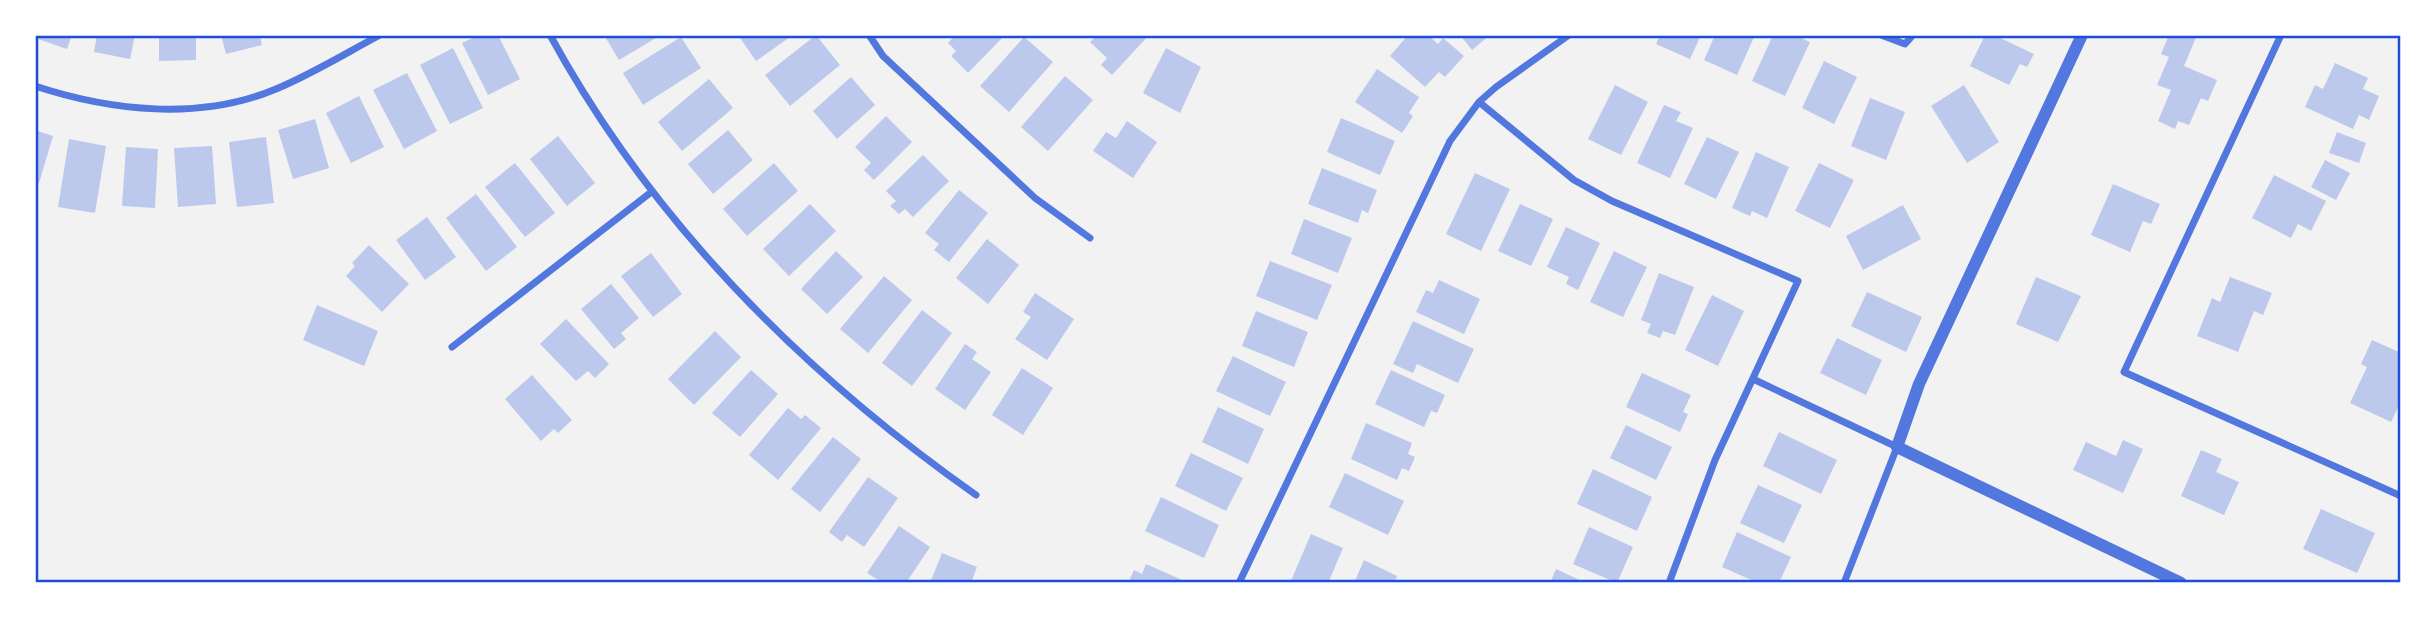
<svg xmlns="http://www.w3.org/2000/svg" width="2436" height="618" font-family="'Exo 2',sans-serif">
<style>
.building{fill:#bdc9ec}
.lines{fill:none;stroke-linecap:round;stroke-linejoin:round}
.minor{stroke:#5277de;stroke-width:7}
.tertiary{stroke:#5277de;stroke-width:12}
.neatline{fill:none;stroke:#1d4ed8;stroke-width:2.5}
</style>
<rect width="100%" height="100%" fill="#f2f2f2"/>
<path class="building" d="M35,35H72L67,49L35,38Z
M97,35H135L130,59L94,52Z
M159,35H196V60L159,61Z
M221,35H260L262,45L226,54Z
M479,35H498L520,79L488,95L462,43Z
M604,35H661L619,60Z
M738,35H793L756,61Z
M816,35L840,65L790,106L765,75Z
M955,35H1005L968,73L951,56L956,51L948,43Z
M1097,35H1149L1112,75L1101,65L1107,58L1090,42Z
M1408,35H1428L1438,44L1443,38L1464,56L1445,77L1439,72L1425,87L1390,56Z
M1460,35H1490L1472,50Z
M1660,35H1701L1690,59L1656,44Z
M1715,35H1755L1737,75L1704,60Z
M1773,35H1794L1810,42L1785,96L1752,81Z
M1985,35H1994L2034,54L2027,67L2020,64L2009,85L1970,66Z
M2169,35H2197L2184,66L2217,80L2208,101L2201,98L2189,125L2178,121L2175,129L2158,121L2171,90L2157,85L2169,57L2161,54Z
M681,37L701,68L643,105L623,73Z
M1024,37L1053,62L1009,112L980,86Z
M453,48L483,108L450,124L420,65Z
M1166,48L1201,67L1180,113L1143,93Z
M1824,61L1857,77L1834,124L1802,108Z
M2335,63L2368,78L2363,89L2379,96L2369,120L2359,115L2353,129L2305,107L2315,85L2323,89Z
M1377,69L1419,97L1409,113L1413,116L1402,133L1355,102Z
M407,73L437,131L404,149L373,90Z
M1065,76L1093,100L1048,151L1021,127Z
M851,77L875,105L837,139L813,111Z
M709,79L733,108L682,151L658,122Z
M1615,85L1648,102L1621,155L1588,139Z
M1964,85L1999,142L1967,163L1931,106Z
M359,96L384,147L351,163L326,113Z
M1870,98L1905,112L1886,160L1851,146Z
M1664,105L1681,112L1676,121L1693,128L1670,178L1637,163Z
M886,116L912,142L874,180L864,170L871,163L855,147Z
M1341,118L1395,141L1380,175L1327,152Z
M315,119L329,168L293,179L278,130Z
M1127,121L1157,142L1133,178L1093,151L1106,132L1116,138Z
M35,130L53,136L36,193L35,192Z
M728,130L753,160L713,194L688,164Z
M2337,132L2366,143L2359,163L2329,153Z
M558,136L595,183L567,206L530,159Z
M266,137L274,203L237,207L229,142Z
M1707,137L1739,152L1716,199L1684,184Z
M69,139L106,146L95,213L58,207Z
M212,146L216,204L178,207L174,148Z
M126,147L158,149L155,208L122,206Z
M1756,152L1789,167L1767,218L1752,211L1750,216L1732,208Z
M923,155L949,181L913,217L905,209L899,214L890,206L896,201L886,191Z
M2325,160L2350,173L2336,200L2311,187Z
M515,163L555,213L525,237L485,187Z
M774,163L798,191L747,236L723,209Z
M1819,163L1854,180L1830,228L1795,211Z
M1322,168L1377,190L1368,213L1362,210L1358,223L1308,204Z
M1475,173L1510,189L1481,251L1446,234Z
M2274,175L2326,201L2311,231L2298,224L2291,238L2252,218Z
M2113,184L2160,204L2151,224L2143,221L2130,252L2091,235Z
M959,190L988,213L949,262L934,250L939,244L925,233Z
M476,194L517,247L486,271L446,218Z
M810,204L836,231L789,276L763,249Z
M1520,204L1553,219L1531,266L1498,251Z
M1903,205L1921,239L1863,270L1846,236Z
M427,217L456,257L425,280L396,240Z
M1304,219L1352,238L1338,273L1291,254Z
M1566,227L1600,243L1578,290L1566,284L1569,277L1547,267Z
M987,239L1019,265L988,304L956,278Z
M369,245L409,284L382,312L346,276L355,266L352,263Z
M836,251L863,277L827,314L801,289Z
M1614,251L1647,267L1623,317L1590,302Z
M651,253L682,294L653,317L621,276Z
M1270,261L1332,285L1317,320L1256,296Z
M1659,273L1694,287L1675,335L1663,331L1660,338L1647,333L1651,324L1641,320Z
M884,276L912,300L868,353L840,329Z
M2036,277L2081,296L2058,342L2016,324Z
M2230,277L2272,293L2263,315L2254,311L2238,352L2197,336L2212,298L2220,302Z
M1439,280L1480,299L1464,334L1416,312L1426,290L1433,293Z
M611,284L639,318L621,333L626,339L614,349L581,309Z
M1867,292L1922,317L1906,352L1851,326Z
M1035,293L1074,319L1047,360L1015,339L1031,317L1023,312Z
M1712,295L1744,311L1718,366L1685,350Z
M317,305L378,331L364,366L303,340Z
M922,310L952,333L912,386L882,363Z
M1256,311L1308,332L1294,367L1242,346Z
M566,319L609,364L595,378L588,371L576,381L540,344Z
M1413,321L1474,349L1458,383L1417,364L1413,373L1393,364Z
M715,331L741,357L694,405L668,379Z
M1837,338L1882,360L1866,395L1820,373Z
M2372,340L2401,353V401L2391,422L2350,403L2367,367L2361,364Z
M965,344L977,352L972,359L991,372L965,410L935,389Z
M1233,356L1286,382L1270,416L1216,391Z
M1022,368L1053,388L1023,435L992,415Z
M751,370L778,394L740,437L712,413Z
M1391,370L1445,395L1437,413L1431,411L1424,427L1375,404Z
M1642,373L1691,395L1683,412L1688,414L1680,432L1626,407Z
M532,375L572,420L558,433L554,429L541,441L505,399Z
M1218,407L1264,429L1248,464L1202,442Z
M788,408L801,419L805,415L821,428L778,480L749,455Z
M1366,423L1412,443L1408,454L1415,457L1409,471L1402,468L1397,480L1351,459Z
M1626,425L1672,447L1656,480L1610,458Z
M1779,432L1837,460L1821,494L1763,466Z
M833,437L861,459L820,512L791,489Z
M2123,440L2143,449L2123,493L2073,470L2086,442L2116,456Z
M2201,450L2222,459L2216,472L2239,482L2224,515L2181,496Z
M1191,453L1243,478L1226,511L1175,486Z
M1593,469L1652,497L1637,531L1577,504Z
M1345,473L1404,501L1388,535L1329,507Z
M868,477L898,498L864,547L847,535L842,542L829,532Z
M1758,485L1802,505L1784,543L1740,523Z
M1161,497L1219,525L1204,558L1145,531Z
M2321,509L2375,533L2357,573L2303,549Z
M899,526L930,547L906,583H883L867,573Z
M1589,527L1633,547L1617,583L1573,564Z
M1737,532L1791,557L1779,583H1758L1722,567Z
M1311,534L1343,548L1328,583H1290Z
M942,553L977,567L971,583H930Z
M1364,560L1397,576L1394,583H1354Z
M1146,564L1189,583H1128L1134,570L1142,574Z
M1556,569L1586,583H1550Z"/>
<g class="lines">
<path class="minor" d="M550,35C652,222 803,373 976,495
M869,35L883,56L1035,198L1090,238
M1881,35L1905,44L1913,35
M2281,35L2124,372L2401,496
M35,86C111,111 200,121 276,89C312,74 346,53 380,35
M1479,102L1574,180L1612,201L1798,281L1715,460L1669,583
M452,347L650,193
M1753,379L1897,447L1844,583
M1239,583L1450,141L1479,102L1496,87L1569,35"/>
<path class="tertiary" d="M2082,35L1919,384L1897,447L2181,583"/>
</g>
<rect width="2436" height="618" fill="none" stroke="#ffffff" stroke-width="74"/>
<rect x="37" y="37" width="2362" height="544" class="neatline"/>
</svg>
